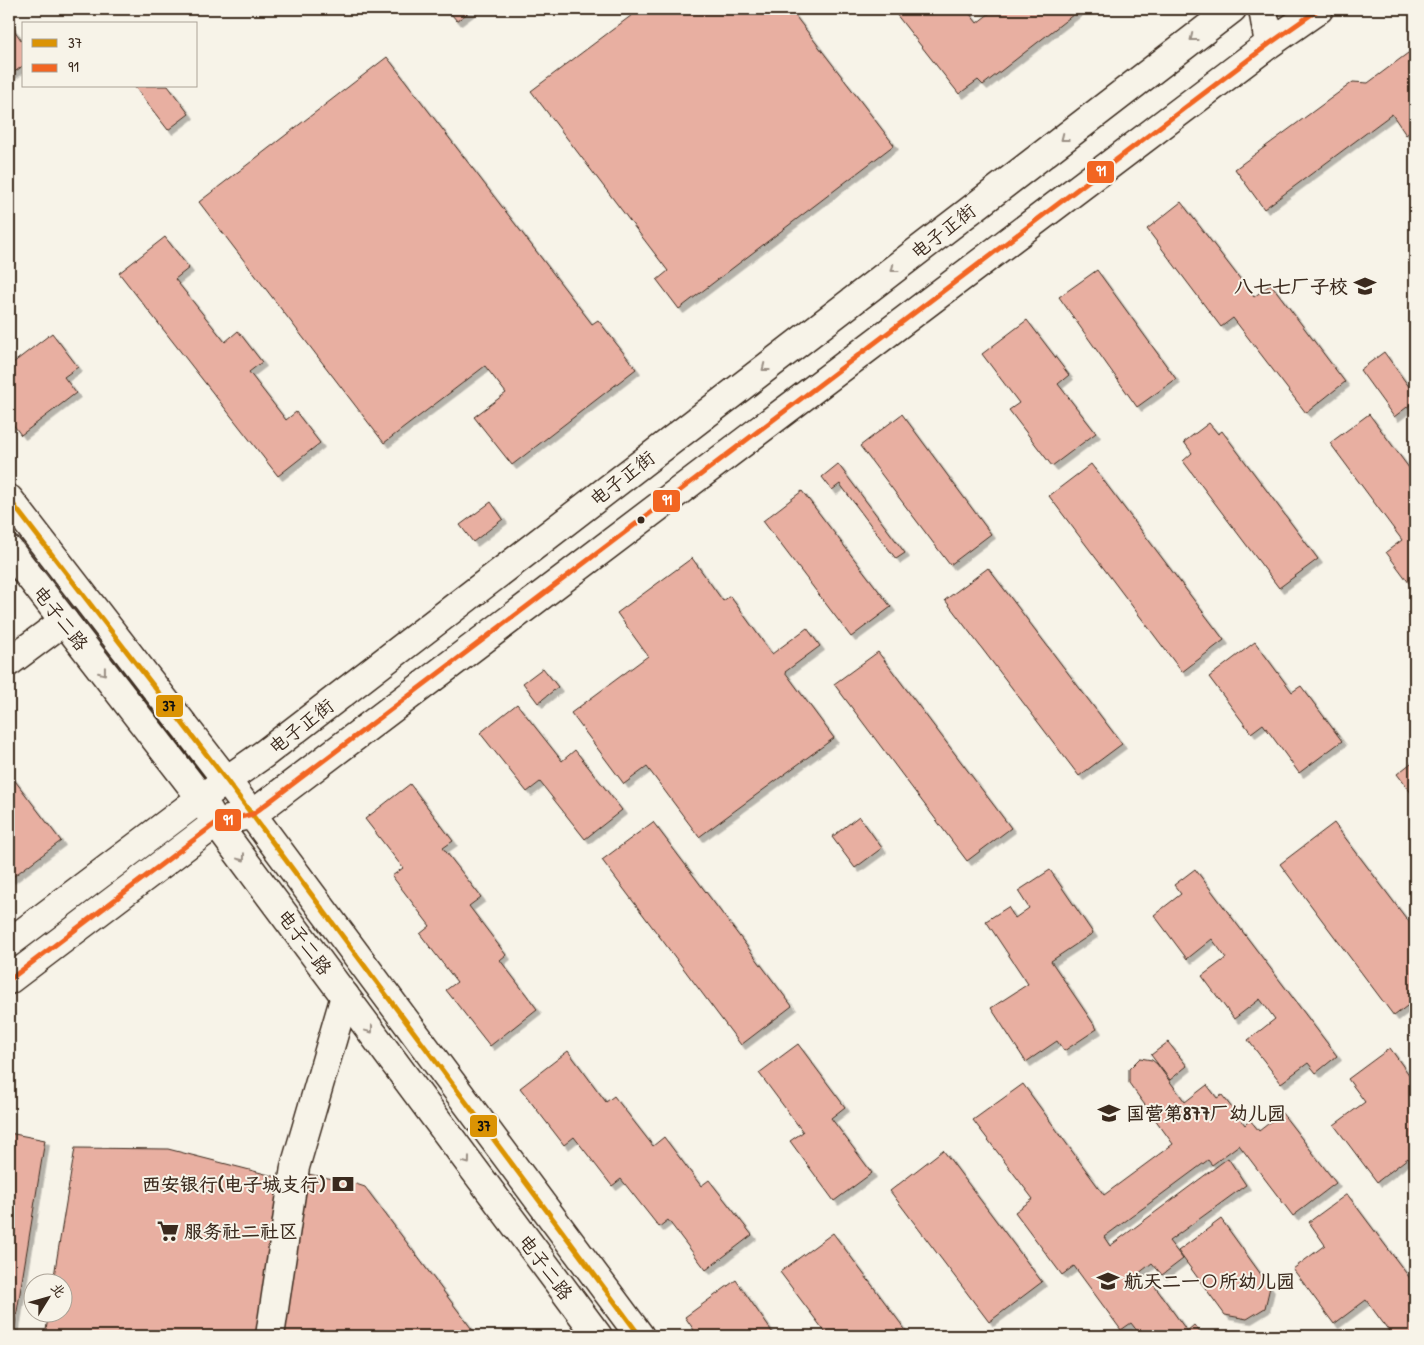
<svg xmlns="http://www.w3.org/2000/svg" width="1424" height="1345" font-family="'Patrick Hand','LXGW WenKai TC',sans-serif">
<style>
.building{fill:#e8afa1;stroke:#3b2a1e;filter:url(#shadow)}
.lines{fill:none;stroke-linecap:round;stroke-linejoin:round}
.minor-casing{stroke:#3b2a1e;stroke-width:31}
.major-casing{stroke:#3b2a1e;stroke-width:31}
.minor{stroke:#f7f3e8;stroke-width:28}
.major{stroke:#f7f3e8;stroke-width:28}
.bus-1-casing{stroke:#f7f3e8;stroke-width:9}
.bus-2-casing{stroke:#f7f3e8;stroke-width:9}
.bus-1{stroke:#db9304;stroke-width:5}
.bus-2{stroke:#f26522;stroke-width:5}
.oneway{stroke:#998e83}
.bus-dot{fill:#3b2a1e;stroke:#f7f3e8;stroke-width:2}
.labels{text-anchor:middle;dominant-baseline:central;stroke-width:4;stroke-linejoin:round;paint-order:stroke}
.street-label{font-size:19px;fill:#3b2a1e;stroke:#f7f3e8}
.poi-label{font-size:19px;font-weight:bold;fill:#3b2a1e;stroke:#f7f3e8;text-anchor:start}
.line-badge{stroke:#f7f3e8;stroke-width:2}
.badge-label{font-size:14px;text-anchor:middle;font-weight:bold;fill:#fff}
.pale-badge-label{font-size:14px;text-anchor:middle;font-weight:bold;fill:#111}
</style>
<defs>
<filter id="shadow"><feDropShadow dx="4.5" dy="4.5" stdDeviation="0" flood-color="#0004"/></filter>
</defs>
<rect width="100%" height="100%" fill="#f7f3e8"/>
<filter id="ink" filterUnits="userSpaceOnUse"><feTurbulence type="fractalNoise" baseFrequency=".02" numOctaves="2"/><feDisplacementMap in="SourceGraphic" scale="10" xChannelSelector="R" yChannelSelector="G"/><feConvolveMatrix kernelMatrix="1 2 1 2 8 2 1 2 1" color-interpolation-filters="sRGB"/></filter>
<g filter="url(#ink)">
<path class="building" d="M447,9H473L457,21Z
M640,9H790L894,145L679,309L657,280L668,271L531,91Z
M892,9H966L977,23L995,9H1076L1078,11L983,85L978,80L959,94Z
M9,23L24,44V65L9,76Z
M1408,53L1415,55V128L1406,135L1392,114L1264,209L1235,169L1353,82L1368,83Z
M387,57L592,324L598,320L636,369L512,465L474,417L506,393L485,366L384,443L199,202Z
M134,86H168L189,114L168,130Z
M1181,202L1254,297L1271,284L1345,382L1306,413L1233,318L1221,327L1147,229Z
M165,237L189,268L175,279L225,342L238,331L262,362L249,372L286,420L296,412L320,443L278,476L119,273Z
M1097,270L1176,379L1137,407L1059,297Z
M1027,320L1069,375L1058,384L1096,433L1052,466L1009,410L1019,403L982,354Z
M52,333L78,367L64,377L76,393L21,435L9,419V366Z
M1384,352L1415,395V401L1394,417L1360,370Z
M902,414L991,534L950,565L860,446Z
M1369,414L1415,476V591L1386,552L1402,540L1330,443Z
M1209,423L1218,434L1222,431L1318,559L1279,588L1183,461L1192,453L1184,442Z
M838,464L905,553L896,559L840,484L832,490L822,477Z
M1091,464L1224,640L1182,672L1049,496Z
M802,491L891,607L851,637L763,521Z
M491,502L503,519L473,542L460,525Z
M692,558L723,601L730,596L772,654L807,628L820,646L785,672L834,738L699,837L647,767L624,784L571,713L648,656L617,613Z
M988,568L1122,744L1079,776L945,600Z
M1255,642L1292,692L1301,686L1342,741L1299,773L1263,724L1251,733L1209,677Z
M878,652L1011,828L967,861L834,684Z
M543,668L558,687L538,703L523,683Z
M517,704L562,761L575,750L622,810L585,839L540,782L527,792L480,733Z
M1415,760V798L1397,774Z
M9,773L61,841L10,879L9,877Z
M410,784L453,841L443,848L481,897L469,906L506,955L500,960L537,1009L490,1046L446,990L457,982L420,934L430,926L392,876L403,868L365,819Z
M859,816L882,848L855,868L832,837Z
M653,822L792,1006L741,1045L602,860Z
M1334,823L1415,930V1000L1394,1016L1280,864Z
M1195,869L1337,1056L1316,1073L1308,1063L1281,1083L1248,1040L1275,1019L1260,999L1234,1019L1202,976L1226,958L1212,939L1187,959L1154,915L1181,894L1174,885Z
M1050,870L1093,933L1051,961L1097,1029L1064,1051L1057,1041L1026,1062L991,1008L1028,984L986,921L1008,907L1015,918L1029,908L1018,891Z
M1168,1042L1187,1066L1170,1080L1151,1055Z
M798,1044L845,1107L831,1118L872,1173L834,1201L790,1141L803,1132L759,1073Z
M1390,1048L1415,1083V1168L1408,1158L1377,1182L1334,1125L1365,1102L1348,1079Z
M568,1051L606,1102L614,1096L653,1146L664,1137L701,1186L709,1180L752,1235L706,1270L668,1220L659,1227L621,1179L612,1186L574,1137L564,1145L520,1088Z
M1140,1058L1152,1060L1157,1064L1185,1102L1207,1085L1217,1098L1222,1095L1245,1125L1250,1120L1259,1131L1282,1113L1336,1183L1293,1216L1239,1145L1212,1165L1208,1160L1104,1237L1110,1246L1228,1158L1246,1185L1169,1241L1183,1259L1162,1275L1152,1263L1134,1277L1142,1290L1153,1284L1187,1331L1194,1325L1203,1336H1141L1131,1323L1121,1330L1074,1266L1062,1275L1015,1212L1033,1199L973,1120L1023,1084L1104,1195L1173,1144L1129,1083V1069Z
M9,1133L45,1140L13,1336H9Z
M75,1148L168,1149L281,1178L259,1336H45L49,1312H62V1282H53Z
M943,1150L1042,1282L989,1322L890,1191Z
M308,1174L353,1183L365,1187L477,1336H281Z
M1347,1194L1415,1285V1295L1413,1296L1415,1298V1336H1382L1389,1331L1366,1300L1334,1324L1293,1269L1325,1245L1309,1222Z
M1221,1219L1270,1287L1265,1308L1247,1319L1225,1315L1178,1251Z
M833,1233L910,1336H828L780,1272Z
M736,1280L775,1336H698L685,1317Z"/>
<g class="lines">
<g class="minor-casing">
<path id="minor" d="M9,662L64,621
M270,1336L295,1167L345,996"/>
</g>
<g class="major-casing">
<path id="major" d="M1263,9L1269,44
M9,499L227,781L640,1336
M9,550L201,798L216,823L598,1336
M9,943L201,798L264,754L1232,9
M9,980L216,823L253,814L1269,44L1319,9"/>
</g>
<use href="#minor" class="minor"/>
<use href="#major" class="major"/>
<g class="bus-1-casing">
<path id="bus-1" d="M9,499L227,781L640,1336"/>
</g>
<g class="bus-2-casing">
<path id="bus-2" d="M9,980L216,823L253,814L1269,44L1319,9"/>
</g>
<use href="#bus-1" class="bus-1"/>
<use href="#bus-2" class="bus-2"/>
</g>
<defs><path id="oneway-chevron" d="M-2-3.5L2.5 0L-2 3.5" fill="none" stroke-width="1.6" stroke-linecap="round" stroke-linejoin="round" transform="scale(1.25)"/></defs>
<g class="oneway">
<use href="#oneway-chevron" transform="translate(1193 38) rotate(142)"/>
<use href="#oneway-chevron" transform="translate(1064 138) rotate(142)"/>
<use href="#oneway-chevron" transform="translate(894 269) rotate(142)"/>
<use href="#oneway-chevron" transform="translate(765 368) rotate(142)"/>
<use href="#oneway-chevron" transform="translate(103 672) rotate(52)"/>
<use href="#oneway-chevron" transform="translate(242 858) rotate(53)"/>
<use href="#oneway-chevron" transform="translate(370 1030) rotate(53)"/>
<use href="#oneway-chevron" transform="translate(467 1161) rotate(53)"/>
</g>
</g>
<defs>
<g id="school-bare" transform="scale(1.725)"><path d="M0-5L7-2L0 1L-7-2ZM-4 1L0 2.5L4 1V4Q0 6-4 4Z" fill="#3b2a1e" stroke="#f7f3e8" stroke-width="2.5" paint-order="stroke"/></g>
<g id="bank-bare" transform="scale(1.725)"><path d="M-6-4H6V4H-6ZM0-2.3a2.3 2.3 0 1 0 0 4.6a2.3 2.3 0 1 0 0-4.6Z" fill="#3b2a1e" stroke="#f7f3e8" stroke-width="2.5" paint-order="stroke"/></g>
<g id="supermarket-bare" transform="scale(1.725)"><path d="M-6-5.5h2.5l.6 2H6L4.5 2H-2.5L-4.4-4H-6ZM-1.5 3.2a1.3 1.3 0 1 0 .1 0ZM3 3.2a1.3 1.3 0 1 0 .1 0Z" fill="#3b2a1e" stroke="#f7f3e8" stroke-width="2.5" paint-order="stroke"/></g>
</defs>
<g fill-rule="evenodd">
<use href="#school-bare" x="1365" y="286"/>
<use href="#school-bare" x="1109" y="1113"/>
<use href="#bank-bare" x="343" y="1184"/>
<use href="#supermarket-bare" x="168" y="1231"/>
<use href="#school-bare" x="1108" y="1281"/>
</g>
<circle class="bus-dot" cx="641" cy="520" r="4.5"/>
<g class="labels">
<g class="street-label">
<text transform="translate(943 231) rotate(-38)">电子正街</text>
<text transform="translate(622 478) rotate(-38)">电子正街</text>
<text transform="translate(61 618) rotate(52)">电子二路</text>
<text transform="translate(301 726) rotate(-38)">电子正街</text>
<text transform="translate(305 942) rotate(53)">电子二路</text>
<text transform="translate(546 1267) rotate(53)">电子二路</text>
</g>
<g class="poi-label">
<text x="1348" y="286" text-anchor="end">八七七厂子校</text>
<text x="1126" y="1113">国营第877厂幼儿园</text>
<text x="326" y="1184" text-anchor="end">西安银行(电子城支行)</text>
<text x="184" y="1231">服务社二社区</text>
<text x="1124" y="1281">航天二一〇所幼儿园</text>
</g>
</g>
<g class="line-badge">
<rect x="1086" y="160" width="29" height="24" rx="5" fill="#f26522"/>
<rect x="652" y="489" width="29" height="24" rx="5" fill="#f26522"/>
<rect x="155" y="694" width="29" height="24" rx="5" fill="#db9304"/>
<rect x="214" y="808" width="28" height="24" rx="5" fill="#f26522"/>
<rect x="469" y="1114" width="29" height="24" rx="5" fill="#db9304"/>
</g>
<g class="badge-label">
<text x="1101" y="176">91</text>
<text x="667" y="505">91</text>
<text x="228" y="825">91</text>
</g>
<g class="pale-badge-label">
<text x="169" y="711">37</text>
<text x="484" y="1131">37</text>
</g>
<rect width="1424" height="1345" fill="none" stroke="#f7f3e8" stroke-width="30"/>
<rect x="15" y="15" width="1394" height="1315" fill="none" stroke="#3b2a1e" stroke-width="2" filter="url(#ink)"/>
<rect x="22" y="22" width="175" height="65" fill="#f7f3e8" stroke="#aca397"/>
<rect x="32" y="39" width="25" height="8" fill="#db9304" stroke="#aca397"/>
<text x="68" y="48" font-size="15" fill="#3b2a1e">37</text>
<rect x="32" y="64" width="25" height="8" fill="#f26522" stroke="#aca397"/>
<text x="68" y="72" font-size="15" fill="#3b2a1e">91</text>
<g transform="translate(48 1298) rotate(53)"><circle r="24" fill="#f7f3e8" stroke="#aca397"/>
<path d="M0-4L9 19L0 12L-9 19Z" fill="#3b2a1e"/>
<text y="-8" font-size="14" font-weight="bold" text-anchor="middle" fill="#3b2a1e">北</text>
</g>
</svg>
